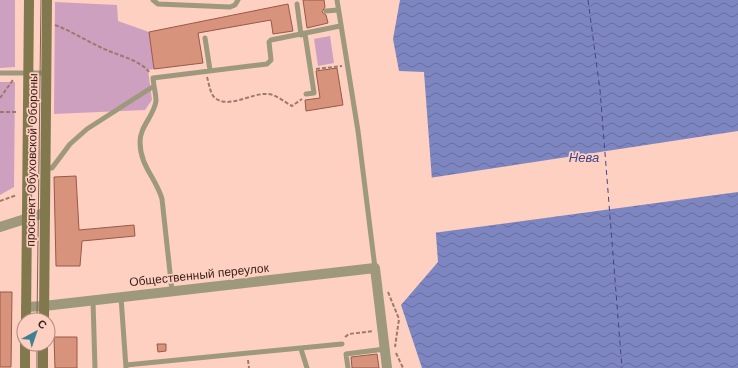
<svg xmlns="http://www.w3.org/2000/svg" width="738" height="368" font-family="Helvetica,sans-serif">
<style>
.green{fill:#cda0bf}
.water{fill:url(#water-waves)}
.pier{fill:#fdd0c2}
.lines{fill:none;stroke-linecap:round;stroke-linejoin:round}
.ferry{stroke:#41448e;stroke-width:1;stroke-dasharray:5 4;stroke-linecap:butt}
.building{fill:#d8937d;stroke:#995945}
.path{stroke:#9d796d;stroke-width:2;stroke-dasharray:4 2;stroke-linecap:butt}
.service{stroke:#9e997c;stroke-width:5}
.minor{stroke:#9e997c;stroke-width:10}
.secondary{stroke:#81784e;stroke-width:10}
.tram{stroke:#816055;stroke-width:1}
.labels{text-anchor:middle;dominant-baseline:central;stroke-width:3.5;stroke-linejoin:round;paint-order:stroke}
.street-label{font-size:12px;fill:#3a1f16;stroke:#fdd0c2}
.water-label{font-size:13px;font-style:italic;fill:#41448e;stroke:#fdd0c2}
</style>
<defs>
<pattern id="water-waves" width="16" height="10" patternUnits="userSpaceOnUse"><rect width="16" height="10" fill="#7e86c1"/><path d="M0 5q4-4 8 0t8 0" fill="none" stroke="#686d9c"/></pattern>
</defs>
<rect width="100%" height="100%" fill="#fdd0c2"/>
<path class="green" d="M0,0H15V67L0,68Z
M55,2L117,5L118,21L149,32L154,69L148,70L152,100L145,110L54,114Z
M330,36L334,63L318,66L314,39Z
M0,82H15L14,187L0,195Z"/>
<path class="water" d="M400,0H738V368H422L401,305L438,262L424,72L399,71L393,39Z"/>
<path class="pier" d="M738,131V192L433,233L429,178Z"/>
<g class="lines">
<path class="ferry" d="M588,0L600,90L622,368"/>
</g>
<path class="building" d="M303,0H324L325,7L322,12L326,15L328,23L307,28Z
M288,4L293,31L273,34L271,20L198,33L203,63L154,69L149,32Z
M337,68L343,105L306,111L305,100L320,98L316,71Z
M76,176L79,230L134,225L135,236L82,241L80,266H56L54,177Z
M0,292H12L11,367H0Z
M54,337H77V368H55Z
M157,344H166V351L158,352Z
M377,354L379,368H352L351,357Z"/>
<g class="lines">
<path class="path" d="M55,25C71,31 85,40 100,47C113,54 141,60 149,72
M316,69L342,66
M207,77C209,83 210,94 215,98C229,109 251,93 267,94C276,94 284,102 292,106L302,99
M0,98L13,80
M0,112H18
M0,201L17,195
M388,292L399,319L395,347
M345,337L349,334L373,331
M396,353L403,368
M248,360L249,368"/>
<path class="service" d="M153,0L158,4L230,7L235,5L238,0
M337,0L358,131L375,268
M297,4L301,35
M326,11L338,10
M305,34L314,93L306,94
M205,38L210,70
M0,73H46
M154,86L153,78L267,64L271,60L269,42L271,40L340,26
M45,168H52L70,144L87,129L154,86C155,91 156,97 156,101C154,116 140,126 140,142C140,166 156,178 162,199L172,291
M121,297L126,368
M93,301L95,368
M301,349L307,368
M126,365L342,344
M348,368L346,354L385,349"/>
<path class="minor" d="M0,227L44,213
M26,307L44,306L375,268L387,368"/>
<path class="secondary" d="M26,320L29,0
M44,320L47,0
M25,368V344
M43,368V344"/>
<path class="tram" d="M37,320L41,0
M37,368V344"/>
</g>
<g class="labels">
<g class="street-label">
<text transform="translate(32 160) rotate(-89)">проспект Обуховской Обороны</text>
<text transform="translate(199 275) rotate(-6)">Общественный переулок</text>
</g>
<g class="water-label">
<text x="584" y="157">Нева</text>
</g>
</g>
<g transform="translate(36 332) rotate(40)"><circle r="19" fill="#fdd0c2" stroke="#af897d"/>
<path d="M0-3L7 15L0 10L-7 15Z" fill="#3f8092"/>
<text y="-6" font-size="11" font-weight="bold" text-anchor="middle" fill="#3a1f16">С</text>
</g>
</svg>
